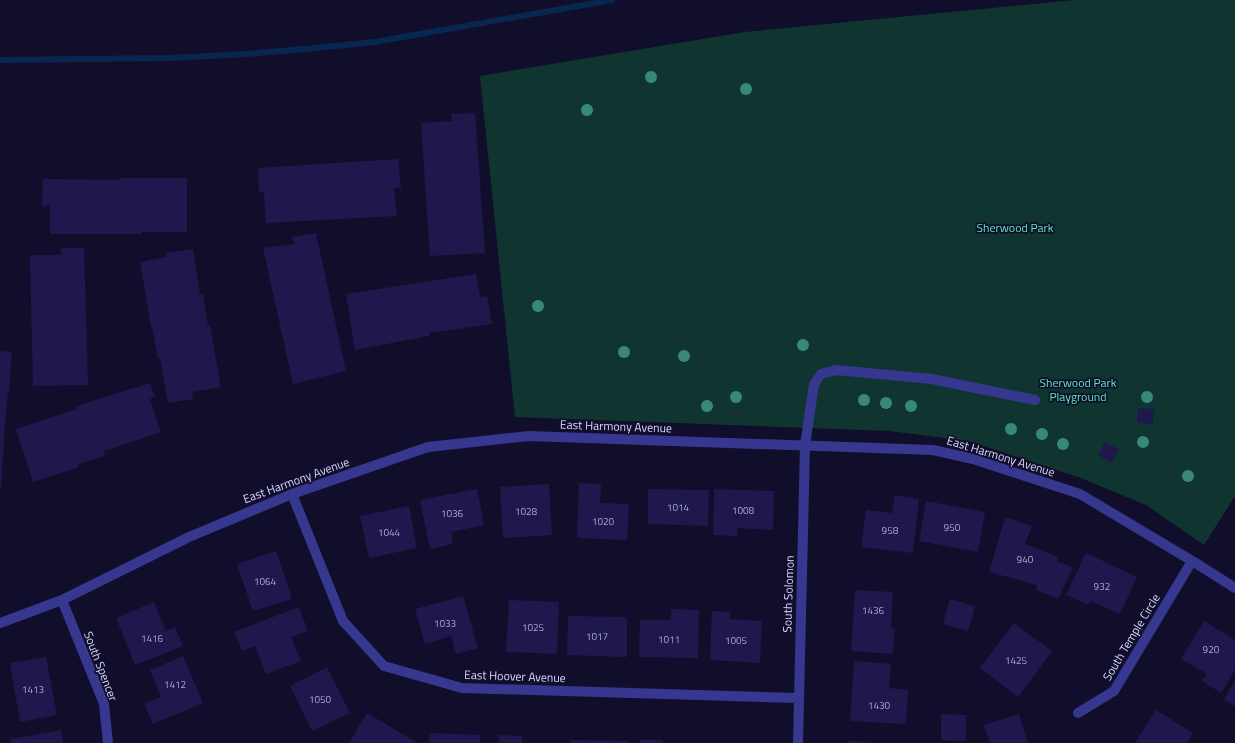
<svg xmlns="http://www.w3.org/2000/svg" width="1235" height="743" font-family="'Titillium Web',sans-serif">
<style>
.green{fill:#103531}
.lines{fill:none;stroke-linecap:round;stroke-linejoin:round}
.stream{stroke:#072750;stroke-width:6}
.building{fill:#1f184d}
.lane{stroke:#35388e;stroke-width:10}
.street{stroke:#35388e;stroke-width:10}
.tree{fill:#38887a}
.labels{text-anchor:middle;dominant-baseline:central;stroke-width:3.5;stroke-linejoin:round;paint-order:stroke}
.number-label{font-size:10px;fill:#aaa7d2}
.park-label{font-size:12px;fill:#57ebbb;stroke:#110e2b}
.street-label{font-size:12px;fill:#d9d7ff;stroke:#110e2b}
</style>
<rect width="100%" height="100%" fill="#110e2b"/>
<path class="green" d="M1075,0H1235V496L1204,545L1146,505L1081,478L969,441L889,431L515,417L480,76L745,32Z"/>
<g class="lines">
<path class="stream" d="M0,60L171,58L246,54L305,49L375,42L612,0"/>
</g>
<path class="building" d="M475,113L485,253L430,256L421,123L452,121L451,114Z
M398,159L401,188H394L397,216L266,223L264,192H259L258,168Z
M121,178H187V232H142V234H50V205L42,206L43,179L121,180Z
M316,233L346,371L293,384L263,248L294,244L292,237Z
M61,248H84L88,385L33,386L30,255H61Z
M193,249L200,294H203L208,326L210,325L221,387L192,392L193,399L168,403L160,358H158L152,327H151L140,262L167,257L166,253Z
M476,274L480,297L487,296L492,324L429,333V336L355,350L346,294Z
M0,351L12,352L9,392H8L5,425L1,487H0Z
M150,383L155,397L150,399L161,432L104,451L105,456L78,464L79,467L33,482L16,429L77,409L76,406Z
M1138,408L1154,409L1153,424L1137,423Z
M1105,442L1119,449L1111,463L1098,455Z
M579,483L601,484L600,503L629,504L627,540L577,538Z
M549,484L552,535L503,538L500,487Z
M477,489L484,525L451,532L453,544L430,549L420,500Z
M648,489L709,490L708,526L648,524Z
M714,489L774,491L773,530L738,528L737,536L713,535Z
M895,495L919,499L913,553L861,547L866,510L892,513Z
M926,501L985,512L978,552L919,541Z
M409,506L417,548L369,558L360,516Z
M1005,517L1032,526L1025,544L1058,557L1057,562L1073,567L1058,599L1036,590L1037,585L989,572Z
M276,551L292,599L253,611L237,564Z
M1086,553L1137,577L1120,614L1091,601L1088,605L1066,595Z
M855,590L893,592L891,627L895,628L893,654L851,651Z
M463,596L478,648L456,654L451,636L425,644L415,609Z
M950,599L975,606L968,631L943,624Z
M509,600L559,602L557,654L506,652Z
M154,602L166,631L175,627L183,646L135,665L116,618Z
M299,607L308,631L291,637L301,661L266,674L255,646L242,651L234,632Z
M671,609L699,610L698,658L639,657L640,620H671Z
M712,611L731,612L730,619L762,621L760,663L710,660Z
M568,616L627,617V657L567,655Z
M1204,621L1235,640V670L1221,693L1202,681L1207,674L1181,659Z
M1014,623L1052,651L1018,697L980,668Z
M183,656L203,703L153,724L144,704L161,697L150,670Z
M46,657L57,715L20,722L10,663Z
M854,661L891,664L889,688L908,690L906,724L850,721Z
M327,667L350,713L312,731L290,686Z
M1235,680V706L1224,700Z
M1156,710L1193,733L1187,743H1135Z
M367,713L416,742L415,743H349Z
M941,714L966,715V741L941,740Z
M1019,714L1028,743H990L984,725Z
M61,730L63,743H11L10,739Z
M429,733L480,735V743H429Z
M499,735L522,736V743H499Z
M571,740L629,741V743H571Z
M640,740H663V743H640Z
M848,741L871,742V743H848Z"/>
<g class="lines">
<path class="lane" d="M805,445L814,384L821,374L836,370L932,379L1035,400"/>
<path class="street" d="M292,494L343,621L384,666L462,688L799,698
M62,600L104,704L108,743
M0,623L62,600L189,537L292,494L428,447L529,436L933,450L973,459L1080,494L1194,562L1235,588
M1078,713L1114,691L1192,561
M798,743L805,445"/>
</g>
<g class="tree">
<circle cx="651" cy="77" r="6"/>
<circle cx="746" cy="89" r="6"/>
<circle cx="587" cy="110" r="6"/>
<circle cx="538" cy="306" r="6"/>
<circle cx="803" cy="345" r="6"/>
<circle cx="624" cy="352" r="6"/>
<circle cx="684" cy="356" r="6"/>
<circle cx="736" cy="397" r="6"/>
<circle cx="1147" cy="397" r="6"/>
<circle cx="864" cy="400" r="6"/>
<circle cx="886" cy="403" r="6"/>
<circle cx="707" cy="406" r="6"/>
<circle cx="911" cy="406" r="6"/>
<circle cx="1011" cy="429" r="6"/>
<circle cx="1042" cy="434" r="6"/>
<circle cx="1143" cy="442" r="6"/>
<circle cx="1063" cy="444" r="6"/>
<circle cx="1188" cy="476" r="6"/>
</g>
<g class="labels">
<g class="number-label">
<text x="678" y="507">1014</text>
<text x="743" y="510">1008</text>
<text x="526" y="511">1028</text>
<text x="452" y="513">1036</text>
<text x="603" y="521">1020</text>
<text x="952" y="527">950</text>
<text x="890" y="530">958</text>
<text x="389" y="532">1044</text>
<text x="1025" y="559">940</text>
<text x="265" y="581">1064</text>
<text x="1102" y="586">932</text>
<text x="873" y="610">1436</text>
<text x="445" y="623">1033</text>
<text x="533" y="627">1025</text>
<text x="597" y="636">1017</text>
<text x="152" y="638">1416</text>
<text x="669" y="639">1011</text>
<text x="736" y="640">1005</text>
<text x="1211" y="649">920</text>
<text x="1016" y="660">1425</text>
<text x="175" y="684">1412</text>
<text x="33" y="689">1413</text>
<text x="320" y="699">1050</text>
<text x="879" y="705">1430</text>
</g>
<g class="park-label">
<text x="1015" y="227">Sherwood Park</text>
<text x="1078" y="382">Sherwood Park<tspan x="1078" dy="14">Playground</tspan></text>
</g>
<g class="street-label">
<text transform="translate(616 426) rotate(2)">East Harmony Avenue</text>
<text transform="translate(1001 456) rotate(17)">East Harmony Avenue</text>
<text transform="translate(296 480) rotate(-20)">East Harmony Avenue</text>
<text transform="translate(788 594) rotate(-88)">South Solomon</text>
<text transform="translate(1131 637) rotate(-59)">South Temple Circle</text>
<text transform="translate(101 666) rotate(69)">South Spencer</text>
<text transform="translate(515 676) rotate(2)">East Hoover Avenue</text>
</g>
</g>
</svg>
